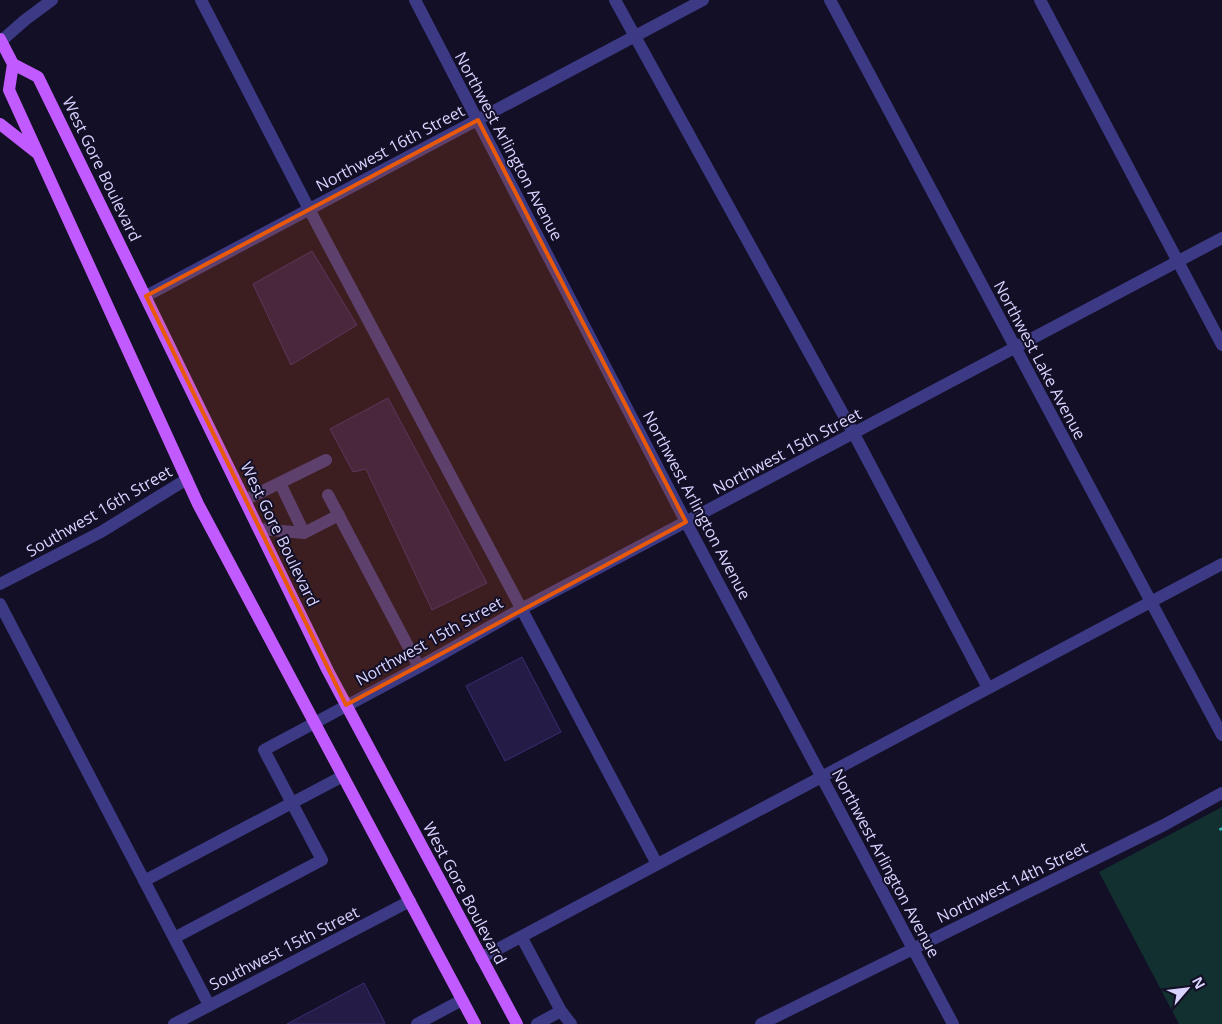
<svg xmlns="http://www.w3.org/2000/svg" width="1222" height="1024" font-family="'Open Sans',sans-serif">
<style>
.green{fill:#12302f}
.building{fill:#241b47;stroke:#3b2d73}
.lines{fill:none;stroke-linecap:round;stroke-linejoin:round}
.path{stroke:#2fb8b0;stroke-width:3;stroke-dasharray:2.5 4;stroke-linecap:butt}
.minor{stroke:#3d3a85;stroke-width:12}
.major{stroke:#c25bff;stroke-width:12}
.marked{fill:#e8590c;fill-opacity:0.2;stroke:#e8590c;stroke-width:4;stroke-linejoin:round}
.labels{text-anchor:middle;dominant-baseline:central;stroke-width:4;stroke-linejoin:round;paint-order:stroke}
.street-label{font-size:16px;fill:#d9d4ff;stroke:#130f26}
</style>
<rect width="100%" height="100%" fill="#130f26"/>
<path class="green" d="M1222,807V1024H1179L1099,872Z"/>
<path class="building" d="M312,251L357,325L291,365L253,284Z
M388,398L487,583L432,610L366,469L353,472L330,429Z
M522,657L561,732L505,761L466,686Z
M364,983L385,1023L383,1024H287Z"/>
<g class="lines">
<path class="path" d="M1220,828L1222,831"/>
<path class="minor" d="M201,0L309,209L657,864
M415,0L686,522L953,1024
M615,0L854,434L988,688
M830,0L1222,735
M1040,0L1222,345
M0,42L25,20L52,0
M146,296L703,0
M280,483L304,533L339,515
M328,495L419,667
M245,500L326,460
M260,529L304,533
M0,584L101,532L187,479
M0,604L209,1005
M144,881L343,776
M174,938L322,860L264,750L419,667L521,609L1222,238
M522,938L561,1011
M481,958L1222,564
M174,1024L410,901
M417,1024L462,1000
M537,1024L561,1011L571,1024
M761,1024L1164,825L1222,793"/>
<path class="major" d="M0,39L13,64L38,77L328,671L517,1024
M13,64L9,90L198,504L475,1024
M0,124L37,153"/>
</g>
<path class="marked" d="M478,120L686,522L346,705L146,296Z"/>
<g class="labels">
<g class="street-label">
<text transform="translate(509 146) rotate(62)">Northwest Arlington Avenue</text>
<text transform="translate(390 148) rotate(-28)">Northwest 16th Street</text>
<text transform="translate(102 169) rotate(64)">West Gore Boulevard</text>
<text transform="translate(1040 360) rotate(62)">Northwest Lake Avenue</text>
<text transform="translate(787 451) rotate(-28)">Northwest 15th Street</text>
<text transform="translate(697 505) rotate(62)">Northwest Arlington Avenue</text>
<text transform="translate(99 511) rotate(-30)">Southwest 16th Street</text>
<text transform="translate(280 534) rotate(64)">West Gore Boulevard</text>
<text transform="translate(429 641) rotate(-29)">Northwest 15th Street</text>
<text transform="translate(886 863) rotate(62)">Northwest Arlington Avenue</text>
<text transform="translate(1012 882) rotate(-26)">Northwest 14th Street</text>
<text transform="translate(465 893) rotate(62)">West Gore Boulevard</text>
<text transform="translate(284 948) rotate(-27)">Southwest 15th Street</text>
</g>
</g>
<g transform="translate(1187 989) rotate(62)" stroke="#130f26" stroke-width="4" paint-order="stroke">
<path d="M0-4L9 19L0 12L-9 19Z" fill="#d9d4ff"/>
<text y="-8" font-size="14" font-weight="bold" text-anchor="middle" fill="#d9d4ff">N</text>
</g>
</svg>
